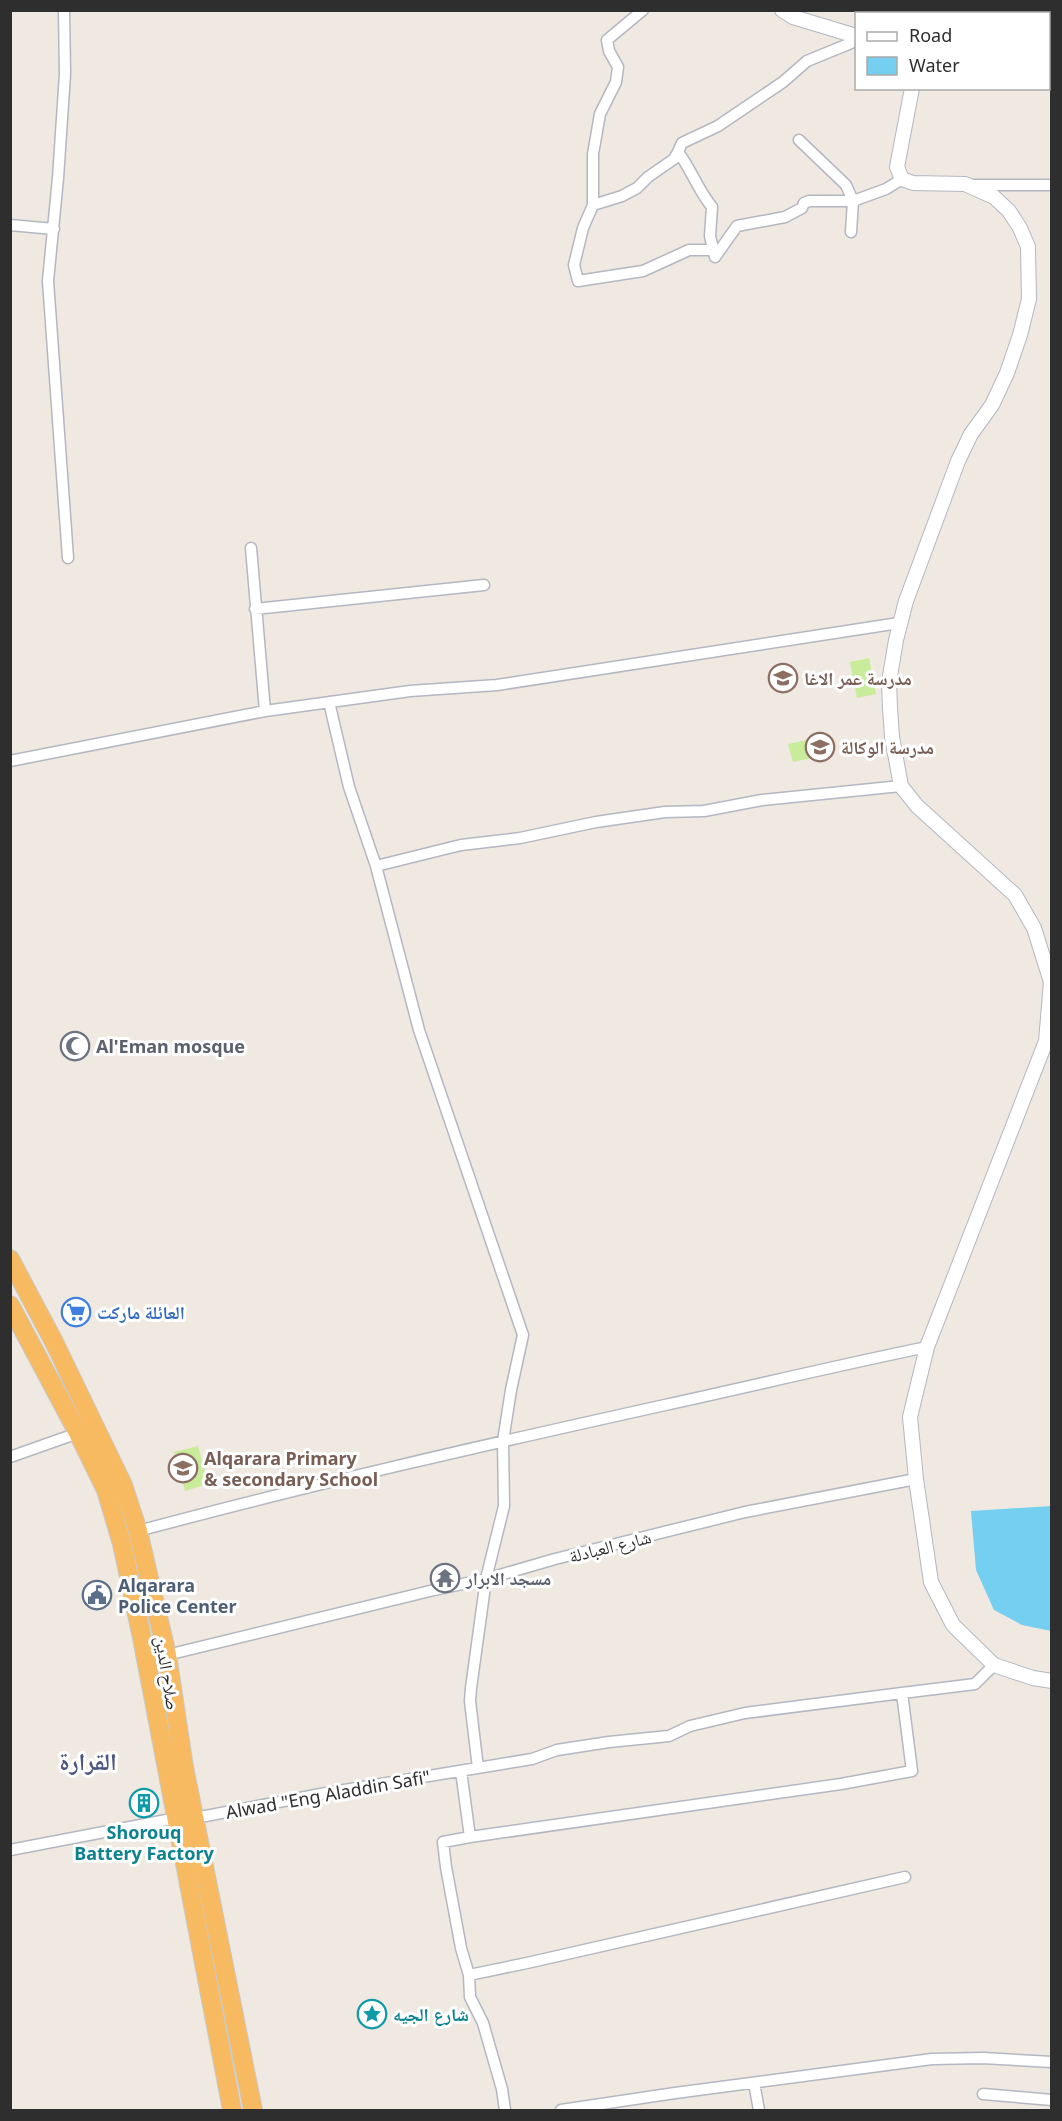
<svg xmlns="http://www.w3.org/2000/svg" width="1062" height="2121" font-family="'Noto Sans','Noto Naskh Arabic',sans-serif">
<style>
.pitch{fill:#c9ec9a}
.water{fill:#75cff0}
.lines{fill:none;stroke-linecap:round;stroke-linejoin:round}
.minor-casing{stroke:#b4b7c1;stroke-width:13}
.tertiary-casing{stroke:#b4b7c1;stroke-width:16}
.trunk-casing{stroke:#c9c9c9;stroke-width:20}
.minor{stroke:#fff;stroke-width:10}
.tertiary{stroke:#fff;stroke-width:14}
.trunk{stroke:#f8ba60;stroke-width:18}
.labels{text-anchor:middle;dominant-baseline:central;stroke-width:6;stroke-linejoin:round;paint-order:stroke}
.education-label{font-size:18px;font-weight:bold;fill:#785e54;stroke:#fff;text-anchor:start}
.worship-label{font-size:18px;font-weight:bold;fill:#5b616d;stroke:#fff;text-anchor:start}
.shop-label{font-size:18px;font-weight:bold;fill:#366cbe;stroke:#fff;text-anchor:start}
.street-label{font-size:18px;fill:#2e2e2e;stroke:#fff}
.service-label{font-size:18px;font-weight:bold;fill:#4e5e75;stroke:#fff;text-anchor:start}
.culture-label{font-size:18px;font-weight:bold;fill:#0d838f;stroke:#fff}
.district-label{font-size:24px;font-weight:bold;fill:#4d5680;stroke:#fff}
</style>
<rect width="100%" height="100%" fill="#efe9e1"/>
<path class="pitch" d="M869,658L876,694L857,698L850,662Z
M816,738L821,756L793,762L788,744Z
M198,1446L208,1484L185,1491L174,1452Z"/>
<path class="water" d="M1051,1506H1052L1051,1631L1022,1625L994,1610L976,1570L971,1511Z"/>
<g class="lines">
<g class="minor-casing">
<path id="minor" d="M64,10L65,74L58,178L48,281L68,558
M643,10L607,40L609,51L618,67L616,82L600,114L593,154V205L583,228L574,265L578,281L643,271L689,250H713
M925,14L926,10
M1044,14V10
M1048,64H1052
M799,140L846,185L853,201L851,232
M971,185H1052
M593,205L622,196L637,188L648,177L674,159L678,152
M10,225L54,229
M715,257L710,236L712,207C698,190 691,169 678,152L682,143L718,126L783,82L807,61L851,43L856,36
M715,257L737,226L785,217L802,208L804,203L809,201H853L886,189L902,179
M251,548L265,711
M255,609L484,585
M329,702L349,787L376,866L419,1030L523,1335L511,1390L503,1441L504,1506L486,1579L471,1688L470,1701L478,1768
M10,761L265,711L410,691L497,685L899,623
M376,866L461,845L520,838L596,822L665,812L704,811L762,800L901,786
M10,1457L78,1433
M138,1531C313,1484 489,1444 665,1405C752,1386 839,1365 927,1347
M167,1655L434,1590L486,1579L555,1559L745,1512L916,1479
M902,1693L975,1684L994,1665
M461,1771L470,1837L443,1842L446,1867L461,1948L469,1975L470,1997L483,2023L502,2089L505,2110
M195,1818L326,1793L532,1759L557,1750L609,1742L669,1736L690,1726L745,1713L902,1693L912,1771L841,1784L470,1837
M10,1850L177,1818
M469,1975L527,1963L905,1877
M754,2083L759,2110
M983,2094L1052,2100
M561,2110L675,2093L932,2059L983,2058L1052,2062"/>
</g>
<g class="tertiary-casing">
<path id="tertiary" d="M782,10L793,17L856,36
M912,88L897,167L902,179L913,183L965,184L994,197L1009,211L1020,228L1028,247L1029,299L1020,335L1007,373L992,405L971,434L958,461L906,601L896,640L889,682L890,708L892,737L901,786L917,806L1015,895L1034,928L1051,982L1046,1041L927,1347L910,1417L916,1479L931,1582L953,1625L994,1665L1033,1678L1052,1681"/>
</g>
<g class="trunk-casing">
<path id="trunk" d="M10,1259L54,1342L123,1485L138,1531L167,1655L184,1767L253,2110
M10,1305L78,1433L106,1490L122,1544L142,1638L232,2110"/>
</g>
<use href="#minor" class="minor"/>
<use href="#tertiary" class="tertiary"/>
<use href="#trunk" class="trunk"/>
</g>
<defs>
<g id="school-ring" transform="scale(1.5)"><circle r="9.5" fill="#fff" stroke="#8d6e63" stroke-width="1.5"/><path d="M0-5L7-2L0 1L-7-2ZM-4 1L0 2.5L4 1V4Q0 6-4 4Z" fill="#8d6e63"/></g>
<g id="mosque-ring" transform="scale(1.5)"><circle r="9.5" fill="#fff" stroke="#6b7280" stroke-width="1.5"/><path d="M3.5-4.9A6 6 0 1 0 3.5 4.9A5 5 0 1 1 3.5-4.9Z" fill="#6b7280"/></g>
<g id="supermarket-ring" transform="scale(1.5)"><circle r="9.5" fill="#fff" stroke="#3f7fe0" stroke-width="1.5"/><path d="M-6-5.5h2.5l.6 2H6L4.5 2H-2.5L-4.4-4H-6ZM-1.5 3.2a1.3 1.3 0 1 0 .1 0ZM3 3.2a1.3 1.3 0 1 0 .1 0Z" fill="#3f7fe0"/></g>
<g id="temple-ring" transform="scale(1.5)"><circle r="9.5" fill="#fff" stroke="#6b7280" stroke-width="1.5"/><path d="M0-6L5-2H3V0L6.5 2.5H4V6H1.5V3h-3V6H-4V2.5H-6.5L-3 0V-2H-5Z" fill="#6b7280"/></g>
<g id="civic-ring" transform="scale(1.5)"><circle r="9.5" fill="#fff" stroke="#5c6f8a" stroke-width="1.5"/><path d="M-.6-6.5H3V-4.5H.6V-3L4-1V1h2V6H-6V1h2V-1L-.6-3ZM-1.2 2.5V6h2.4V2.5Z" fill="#5c6f8a"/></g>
<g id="building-ring" transform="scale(1.5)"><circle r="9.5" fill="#fff" stroke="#0f9aa8" stroke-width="1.5"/><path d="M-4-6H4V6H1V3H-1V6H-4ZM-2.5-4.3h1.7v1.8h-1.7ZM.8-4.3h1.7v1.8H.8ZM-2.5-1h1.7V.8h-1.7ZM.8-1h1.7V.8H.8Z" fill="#0f9aa8"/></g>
<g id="sight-ring" transform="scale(1.5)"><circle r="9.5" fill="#fff" stroke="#0f9aa8" stroke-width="1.5"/><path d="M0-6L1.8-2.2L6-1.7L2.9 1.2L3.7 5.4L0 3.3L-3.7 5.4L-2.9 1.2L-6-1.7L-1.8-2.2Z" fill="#0f9aa8"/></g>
</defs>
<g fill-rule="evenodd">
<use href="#school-ring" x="783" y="678"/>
<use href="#school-ring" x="820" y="747"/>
<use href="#mosque-ring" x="75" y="1046"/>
<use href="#supermarket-ring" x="76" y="1312"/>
<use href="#school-ring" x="183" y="1468"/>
<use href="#temple-ring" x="445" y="1578"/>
<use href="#civic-ring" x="97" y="1595"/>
<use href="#building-ring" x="144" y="1803"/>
<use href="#sight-ring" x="372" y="2014"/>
</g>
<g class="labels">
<g class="education-label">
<text x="804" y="678">مدرسة عمر الاغا</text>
<text x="841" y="747">مدرسة الوكالة</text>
<text x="204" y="1458">Alqarara Primary<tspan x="204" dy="21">&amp; secondary School</tspan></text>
</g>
<g class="worship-label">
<text x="96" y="1046">Al'Eman mosque</text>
<text x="466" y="1578">مسجد الابرار</text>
</g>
<g class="shop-label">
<text x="97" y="1312">العائلة ماركت</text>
</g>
<g class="street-label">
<text transform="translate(610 1546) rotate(-14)">شارع العبادلة</text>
<text transform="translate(168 1673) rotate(81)">صلاح الدين</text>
<text transform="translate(328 1794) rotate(-10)">Alwad "Eng Aladdin Safi"</text>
</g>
<g class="service-label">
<text x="118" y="1585">Alqarara<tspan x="118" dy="21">Police Center</tspan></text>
</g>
<g class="culture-label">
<text x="144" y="1832">Shorouq<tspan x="144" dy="21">Battery Factory</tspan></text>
<text x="393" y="2014" text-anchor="start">شارع الجيه</text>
</g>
<g class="district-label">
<text x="88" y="1760">القرارة</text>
</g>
</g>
<rect width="1062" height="2121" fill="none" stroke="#2e2e2e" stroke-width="24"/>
<rect x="855" y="12" width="195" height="78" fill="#ffffff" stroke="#ababab" stroke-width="1.5"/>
<rect x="867" y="32" width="30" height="9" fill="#ffffff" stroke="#ababab" stroke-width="1.5"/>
<text x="909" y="42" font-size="18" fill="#2e2e2e">Road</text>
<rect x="867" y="57" width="30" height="18" fill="#75cff0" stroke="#ababab" stroke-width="1.5"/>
<text x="909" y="72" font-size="18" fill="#2e2e2e">Water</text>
</svg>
